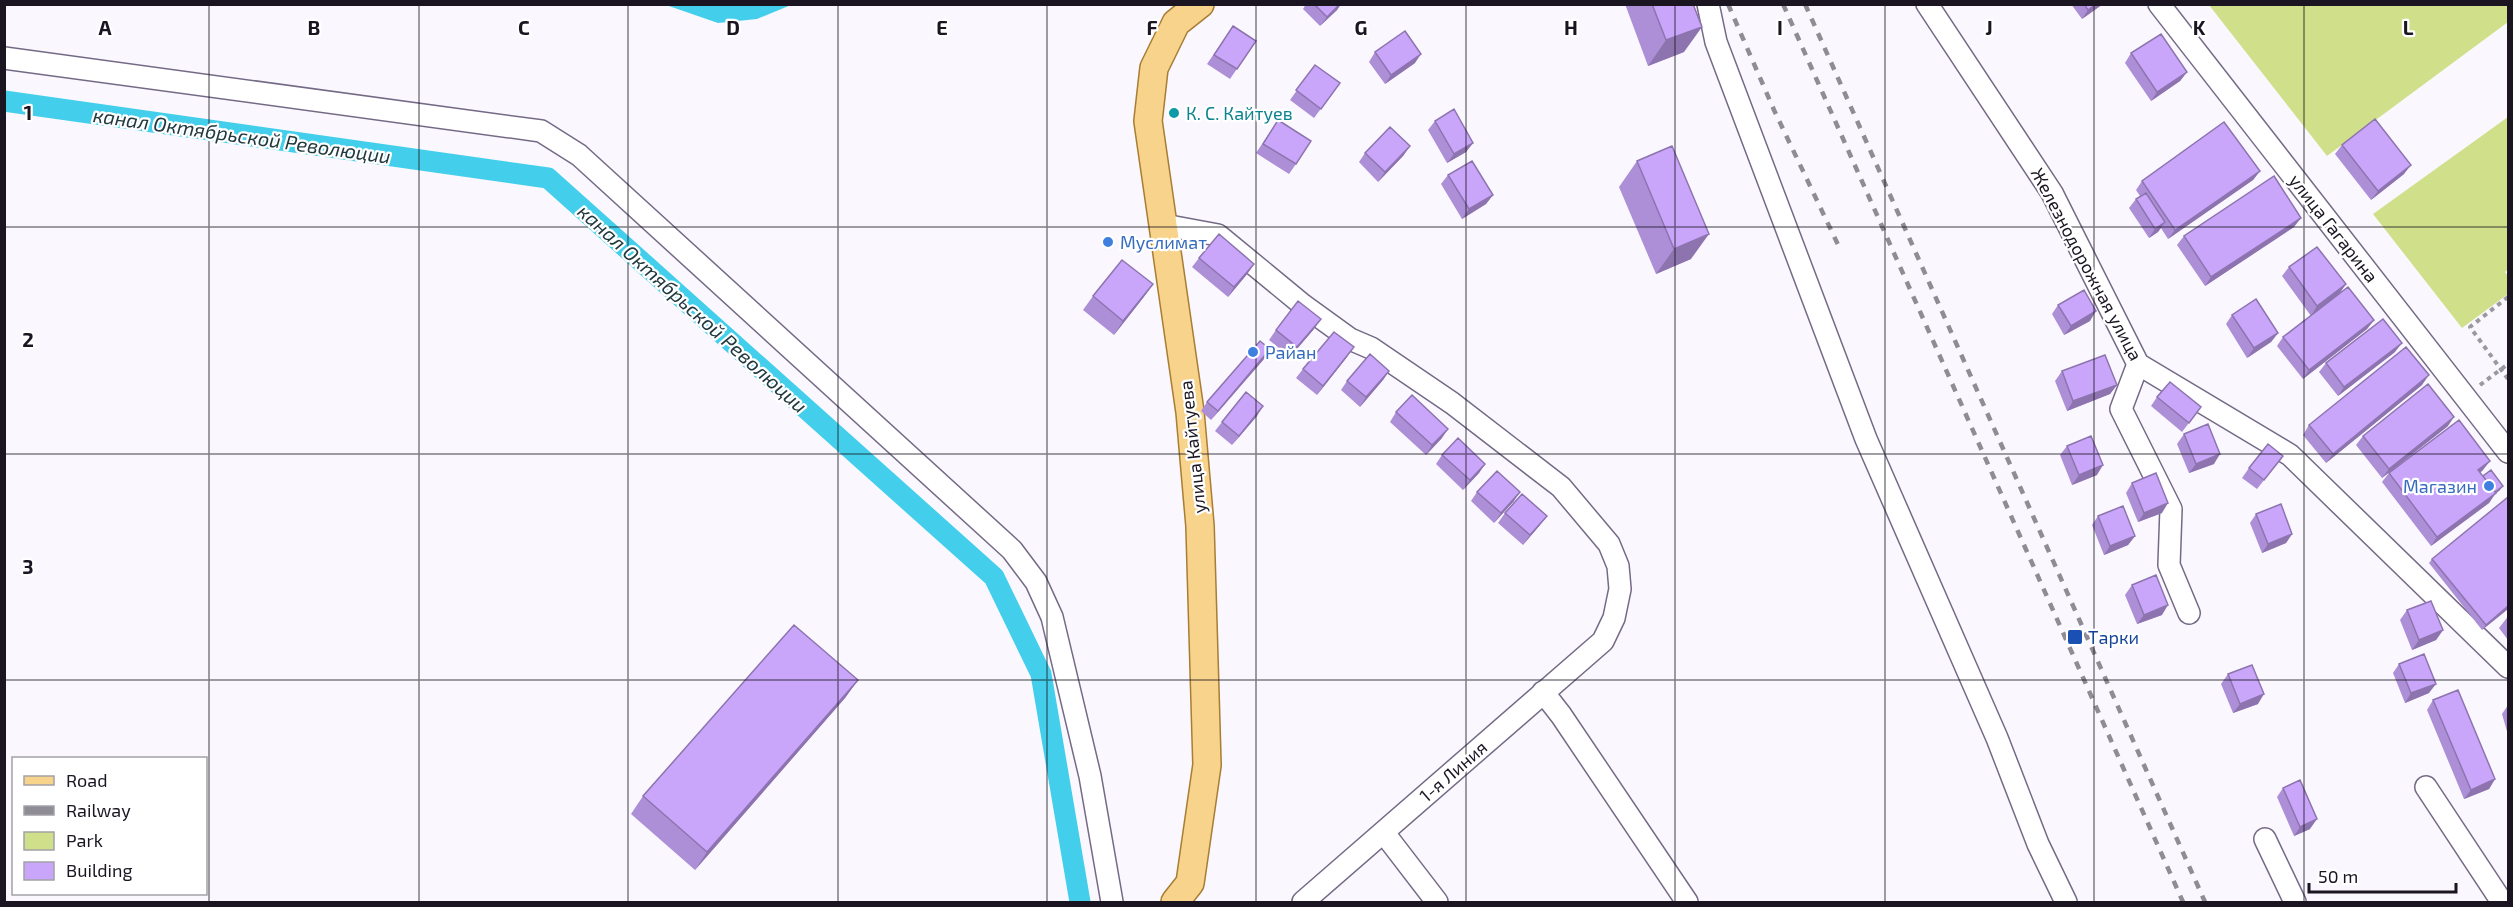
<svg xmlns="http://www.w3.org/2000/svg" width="2513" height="907" font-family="'Exo 2',sans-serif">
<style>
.green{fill:#cfdf8a}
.water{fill:#43cfeb}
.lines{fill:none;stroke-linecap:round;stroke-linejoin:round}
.canal{stroke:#43cfeb;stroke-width:21}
.minor-casing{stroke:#756a86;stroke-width:24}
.major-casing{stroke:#a87d34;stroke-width:30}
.path{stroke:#9b98a0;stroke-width:4;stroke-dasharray:4.5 4.5;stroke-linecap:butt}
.minor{stroke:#fff;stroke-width:21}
.major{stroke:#f8d38b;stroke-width:27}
.rail{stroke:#8f8c95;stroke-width:4.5;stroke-dasharray:8 8;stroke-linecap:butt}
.wall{fill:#ad8fd7}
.shaded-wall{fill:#8d74af}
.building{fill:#c9a6fa;stroke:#8d74af;stroke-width:1.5}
.grid{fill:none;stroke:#1a1521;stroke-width:1.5;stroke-opacity:0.55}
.culture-dot{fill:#0f9aa8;stroke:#fff;stroke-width:2}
.shop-dot{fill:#3f7fe0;stroke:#fff;stroke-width:2}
.transit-dot{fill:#1a4fb4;stroke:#fff;stroke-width:2}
.labels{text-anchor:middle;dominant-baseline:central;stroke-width:4.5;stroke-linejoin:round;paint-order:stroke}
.culture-label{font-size:18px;fill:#0d838f;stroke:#fff;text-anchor:start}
.street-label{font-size:18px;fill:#1a1521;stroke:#fff}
.shop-label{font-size:18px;fill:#366cbe;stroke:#fff;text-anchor:start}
.transit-label{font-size:18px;fill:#164399;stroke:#fff;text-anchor:start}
.water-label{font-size:20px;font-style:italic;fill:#22393f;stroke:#fff}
.grid-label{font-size:20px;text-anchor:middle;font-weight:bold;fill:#1a1521;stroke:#fff;stroke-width:4.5;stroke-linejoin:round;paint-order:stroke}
</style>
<rect width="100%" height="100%" fill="#faf8fe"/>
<path class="green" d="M2209,5H2508V22L2327,156Z
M2508,117V269L2505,272L2508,276V294L2462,328L2373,214Z"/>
<path class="water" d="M666,5H791L757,19L718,23Z"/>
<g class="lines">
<path class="canal" d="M4,101L548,178L994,577L1041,674L1080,902"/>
<g class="minor-casing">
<path id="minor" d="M1708,4L1716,42L1866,439L1997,738L2038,844L2066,902
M1927,4L2052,193L2138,364L2290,455L2508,667
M2159,4L2508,452
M4,58L541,131L579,155L1012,550L1036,582L1052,617L1090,776L1112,902
M1164,225L1218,235L1303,305L1350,339L1371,348L1452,403L1561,487L1609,544L1618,566L1620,589L1614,618L1603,641L1303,902
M2138,364L2121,409L2171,509L2169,565L2189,613
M1543,692L1561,715L1687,902
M2426,787L2502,902
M1384,833L1437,902
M2265,839L2295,902"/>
</g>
<g class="major-casing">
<path id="major" d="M1175,902L1190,883L1207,765L1200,526L1190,412L1148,121L1154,68L1176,23L1200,4"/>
</g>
<path class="path" d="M2508,297L2470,327L2508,379
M2480,385L2508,364"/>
<use href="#minor" class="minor"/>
<use href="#major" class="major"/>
<path class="rail" d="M1728,4L1774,110L1841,251
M1783,4L2183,902
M1805,4L2205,902"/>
</g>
<path class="wall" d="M1306,4H1341L1337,10L1320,26L1303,9Z
M1625,4H1693L1684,52L1648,66Z
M2071,4H2103L2082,19Z
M1233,26L1256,41L1230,79L1207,64Z
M1375,52L1415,63L1385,84L1369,62Z
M2131,53L2187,72L2180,81L2151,101L2125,63Z
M1315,65L1340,83L1314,118L1290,100Z
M1278,120L1296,164L1289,174L1256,153Z
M1435,121L1473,143L1466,152L1447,163L1428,130Z
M2342,145L2404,174L2371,200L2335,154Z
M1410,146L1403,156L1378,182L1359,162L1365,153Z
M1637,161L1691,259L1656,274L1619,187Z
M2260,171L2253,180L2168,239L2161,228L2158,232L2149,238L2129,208L2136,199L2140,196L2136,190L2142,181Z
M1448,175L1493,195L1486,204L1462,219L1441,184Z
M2294,227L2205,286L2177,245L2184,236Z
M1199,258L1248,273L1228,297L1192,267Z
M2289,267L2346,284L2339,294L2311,316L2282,276Z
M1153,284L1143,298L1114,335L1083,310L1093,296Z
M2058,305L2090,321L2064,335L2052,314Z
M2232,315L2278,333L2271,342L2247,358L2226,324Z
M2374,320L2367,329L2303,379L2277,346L2283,337Z
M1314,329L1290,357L1269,340L1276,330Z
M2395,352L2338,396L2319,372L2326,363Z
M1347,357L1317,395L1296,378L1303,369Z
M1264,359L1211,420L1201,411L1207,402Z
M1389,371L1383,380L1360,407L1341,390L1347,381Z
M2062,371L2117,385L2110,394L2067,411L2055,381Z
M2422,385L2326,463L2303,435L2309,425Z
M2157,397L2201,407L2182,432L2151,406Z
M1396,412L1442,438L1426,455L1390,422Z
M1257,416L1232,445L1215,431L1222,422Z
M2448,426L2382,478L2356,445L2363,436Z
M2184,434L2214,464L2189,473L2177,444Z
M2067,446L2097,475L2072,485L2060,455Z
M1442,455L1485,464L1479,473L1463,490L1436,464Z
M2276,465L2257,489L2242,478L2249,468Z
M2483,470L2480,473L2483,476L2500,490L2495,494L2489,503L2431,546L2382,482L2389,473Z
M2132,483L2162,513L2138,522L2126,493Z
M1477,492L1514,501L1494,523L1471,501Z
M1505,513L1540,525L1523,545L1498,523Z
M2256,514L2292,534L2286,543L2262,553L2250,523Z
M2098,516L2135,536L2128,545L2104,555L2092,525Z
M2432,559L2508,609L2482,630L2429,563Z
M2132,585L2162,615L2137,624L2125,595Z
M2407,610L2443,630L2436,640L2412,650L2400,620Z
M2508,616V640L2499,628L2506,619Z
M2399,664L2429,693L2405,703L2393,673Z
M2228,674L2258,704L2233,713L2221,684Z
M858,680L845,698L695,870L631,814L643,796Z
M2433,700L2495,779L2489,789L2464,799L2427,710Z
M2508,705V735L2502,714Z
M2283,788L2310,829L2294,836L2277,797Z"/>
<path class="shaded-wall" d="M1340,4H1341L1337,10L1320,26L1327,17Z
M2096,4H2103L2082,19L2088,10Z
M1702,27L1684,52L1648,66L1666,40Z
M1421,54L1415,63L1385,84L1391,75Z
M2187,72L2180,81L2151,101L2157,92Z
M1473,143L1466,152L1447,163L1454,154Z
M1410,146L1403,156L1378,182L1385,172Z
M2411,165L2404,174L2371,200L2378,191Z
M2260,171L2253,180L2168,239L2175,230Z
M1493,195L1486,204L1462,219L1469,209Z
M2301,218L2294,227L2205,286L2211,277Z
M2165,222L2158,232L2149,238L2155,229Z
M1709,234L1691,259L1656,274L1674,249Z
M1254,264L1248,273L1228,297L1234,287Z
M1153,284L1143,298L1114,335L1123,321Z
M2346,284L2339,294L2311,316L2317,306Z
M2096,311L2090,321L2064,335L2071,326Z
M1321,319L1314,329L1290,357L1297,347Z
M2374,320L2367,329L2303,379L2309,370Z
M2278,333L2271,342L2247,358L2254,348Z
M2402,343L2395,352L2338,396L2344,387Z
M1354,347L1347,357L1317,395L1323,386Z
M1270,349L1264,359L1211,420L1218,411Z
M1389,371L1383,380L1360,407L1366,397Z
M2429,375L2422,385L2326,463L2333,454Z
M2117,385L2110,394L2067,411L2073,401Z
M1263,406L1257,416L1232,445L1239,436Z
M2454,417L2448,426L2382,478L2389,469Z
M1448,429L1442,438L1426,455L1432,445Z
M2220,454L2214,464L2189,473L2196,464Z
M2490,461L2483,470L2471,479L2478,470Z
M1485,464L1479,473L1463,490L1470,480Z
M2103,465L2097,475L2072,485L2079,475Z
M2503,486L2500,490L2495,494L2489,503L2431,546L2437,537Z
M1520,492L1514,501L1494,523L1501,513Z
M2168,503L2162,513L2138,522L2144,513Z
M1547,516L1540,525L1523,545L1530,535Z
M2292,534L2286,543L2262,553L2268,544Z
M2135,536L2128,545L2104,555L2110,546Z
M2168,605L2162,615L2137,624L2144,615Z
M2508,606V609L2482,630L2486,625Z
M2443,630L2436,640L2412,650L2419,640Z
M858,680L845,698L695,870L707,852Z
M2436,684L2429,693L2405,703L2411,693Z
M2264,694L2258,704L2233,713L2240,704Z
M2495,779L2489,789L2464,799L2471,790Z
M2317,819L2310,829L2294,836L2300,827Z"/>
<path class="building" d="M1314,4H1340L1327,17Z
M1652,4H1693L1702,27L1666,40Z
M2084,4H2096L2088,10Z
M1233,26L1256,41L1237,69L1214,55Z
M1405,31L1421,54L1391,75L1375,52Z
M2161,34L2187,72L2157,92L2131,53Z
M1315,65L1340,83L1321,109L1296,90Z
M1454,109L1473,143L1454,154L1435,121Z
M2375,119L2411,165L2378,191L2342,145Z
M1278,120L1311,141L1296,164L1263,144Z
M2224,122L2260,171L2175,230L2142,181Z
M1390,127L1410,146L1385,172L1365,153Z
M1672,146L1709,234L1674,249L1637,161Z
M1472,161L1493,195L1469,209L1448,175Z
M2274,176L2301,218L2211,277L2184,236Z
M2146,193L2165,222L2155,229L2136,199Z
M1219,234L1254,264L1234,287L1199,258Z
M2317,247L2346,284L2317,306L2289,267Z
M1122,260L1153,284L1123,321L1093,296Z
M2348,287L2374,320L2309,370L2283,337Z
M2084,290L2096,311L2071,326L2058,305Z
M2256,299L2278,333L2254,348L2232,315Z
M1298,301L1321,319L1297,347L1276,330Z
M2383,319L2402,343L2344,387L2326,363Z
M1334,332L1354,347L1323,386L1303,369Z
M1260,341L1270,349L1218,411L1207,402Z
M2406,347L2429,375L2333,454L2309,425Z
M1370,354L1389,371L1366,397L1347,381Z
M2105,355L2117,385L2073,401L2062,371Z
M2170,382L2201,407L2189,423L2157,397Z
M2428,384L2454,417L2389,469L2363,436Z
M1246,392L1263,406L1239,436L1222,422Z
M1412,395L1448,429L1432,445L1396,412Z
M2459,420L2490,461L2478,470L2496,493L2437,537L2389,473Z
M2208,424L2220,454L2196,464L2184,434Z
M2091,436L2103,465L2079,475L2067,446Z
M1458,438L1485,464L1470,480L1442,455Z
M2268,444L2283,456L2264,480L2249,468Z
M2491,470L2503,486L2495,492L2483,476Z
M1497,471L1520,492L1501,513L1477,492Z
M2156,473L2168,503L2144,513L2132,483Z
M1522,494L1547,516L1530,535L1505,513Z
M2508,497V606L2486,625L2432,559Z
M2281,504L2292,534L2268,544L2256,514Z
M2123,506L2135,536L2110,546L2098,516Z
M2156,575L2168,605L2144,615L2132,585Z
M2431,601L2443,630L2419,640L2407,610Z
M794,625L858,680L707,852L643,796Z
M2424,654L2436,684L2411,693L2399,664Z
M2252,665L2264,694L2240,704L2228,674Z
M2458,690L2495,779L2471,790L2433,700Z
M2300,780L2317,819L2300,827L2283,788Z"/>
<path class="grid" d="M209,4V902M419,4V902M628,4V902M838,4V902M1047,4V902M1256,4V902M1466,4V902M1675,4V902M1885,4V902M2094,4V902M2304,4V902M4,227H2508M4,454H2508M4,680H2508"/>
<circle class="culture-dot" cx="1174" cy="113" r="6"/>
<g class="shop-dot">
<circle cx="1108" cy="242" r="6"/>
<circle cx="1253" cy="352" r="6"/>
<circle cx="2489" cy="486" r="6"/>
</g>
<rect class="transit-dot" x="2067" y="629" width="16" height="16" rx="3"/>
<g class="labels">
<g class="culture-label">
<text x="1186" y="113">К. С. Кайтуев</text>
</g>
<g class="street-label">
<text transform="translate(2334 228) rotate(52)">улица Гагарина</text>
<text transform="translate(2087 264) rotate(62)">Железнодорожная улица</text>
<text transform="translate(1192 447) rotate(-96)">улица Кайтуева</text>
<text transform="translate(1453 771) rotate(-41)">1-я Линия</text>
</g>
<g class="shop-label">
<text x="1120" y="242">Муслимат</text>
<text x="1265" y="352">Райан</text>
<text x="2477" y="486" text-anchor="end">Магазин</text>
</g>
<g class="transit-label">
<text x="2088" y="637">Тарки</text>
</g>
<g class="water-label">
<text transform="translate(242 135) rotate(8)">канал Октябрьской Революции</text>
<text transform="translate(693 308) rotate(42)">канал Октябрьской Революции</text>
</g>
</g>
<g class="grid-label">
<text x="105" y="35">A</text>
<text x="314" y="35">B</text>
<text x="524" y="35">C</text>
<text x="733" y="35">D</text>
<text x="942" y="35">E</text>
<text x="1152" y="35">F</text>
<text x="1361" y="35">G</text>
<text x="1571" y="35">H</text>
<text x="1780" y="35">I</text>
<text x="1989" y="35">J</text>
<text x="2199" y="35">K</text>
<text x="2408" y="35">L</text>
<text x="28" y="120">1</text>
<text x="28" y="347">2</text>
<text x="28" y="574">3</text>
</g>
<rect width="2513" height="907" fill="none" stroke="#1a1521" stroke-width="12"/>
<rect x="12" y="757" width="195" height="138" fill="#ffffff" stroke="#a3a1a6" stroke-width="1.5"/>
<rect x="24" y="776" width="30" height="9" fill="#f8d38b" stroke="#a3a1a6" stroke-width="1.5"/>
<text x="66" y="787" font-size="18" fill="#1a1521">Road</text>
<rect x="24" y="806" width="30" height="9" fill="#8f8c95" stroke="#a3a1a6" stroke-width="1.5"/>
<text x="66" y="817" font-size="18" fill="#1a1521">Railway</text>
<rect x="24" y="832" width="30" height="18" fill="#cfdf8a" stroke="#a3a1a6" stroke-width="1.5"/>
<text x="66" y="847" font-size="18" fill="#1a1521">Park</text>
<rect x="24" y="862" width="30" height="18" fill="#c9a6fa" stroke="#a3a1a6" stroke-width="1.5"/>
<text x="66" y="877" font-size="18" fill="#1a1521">Building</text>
<path d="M2309 883v9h147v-9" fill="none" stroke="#1a1521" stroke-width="3"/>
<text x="2318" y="883" font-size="18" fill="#1a1521" stroke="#ffffff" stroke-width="4.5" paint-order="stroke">50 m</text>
</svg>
